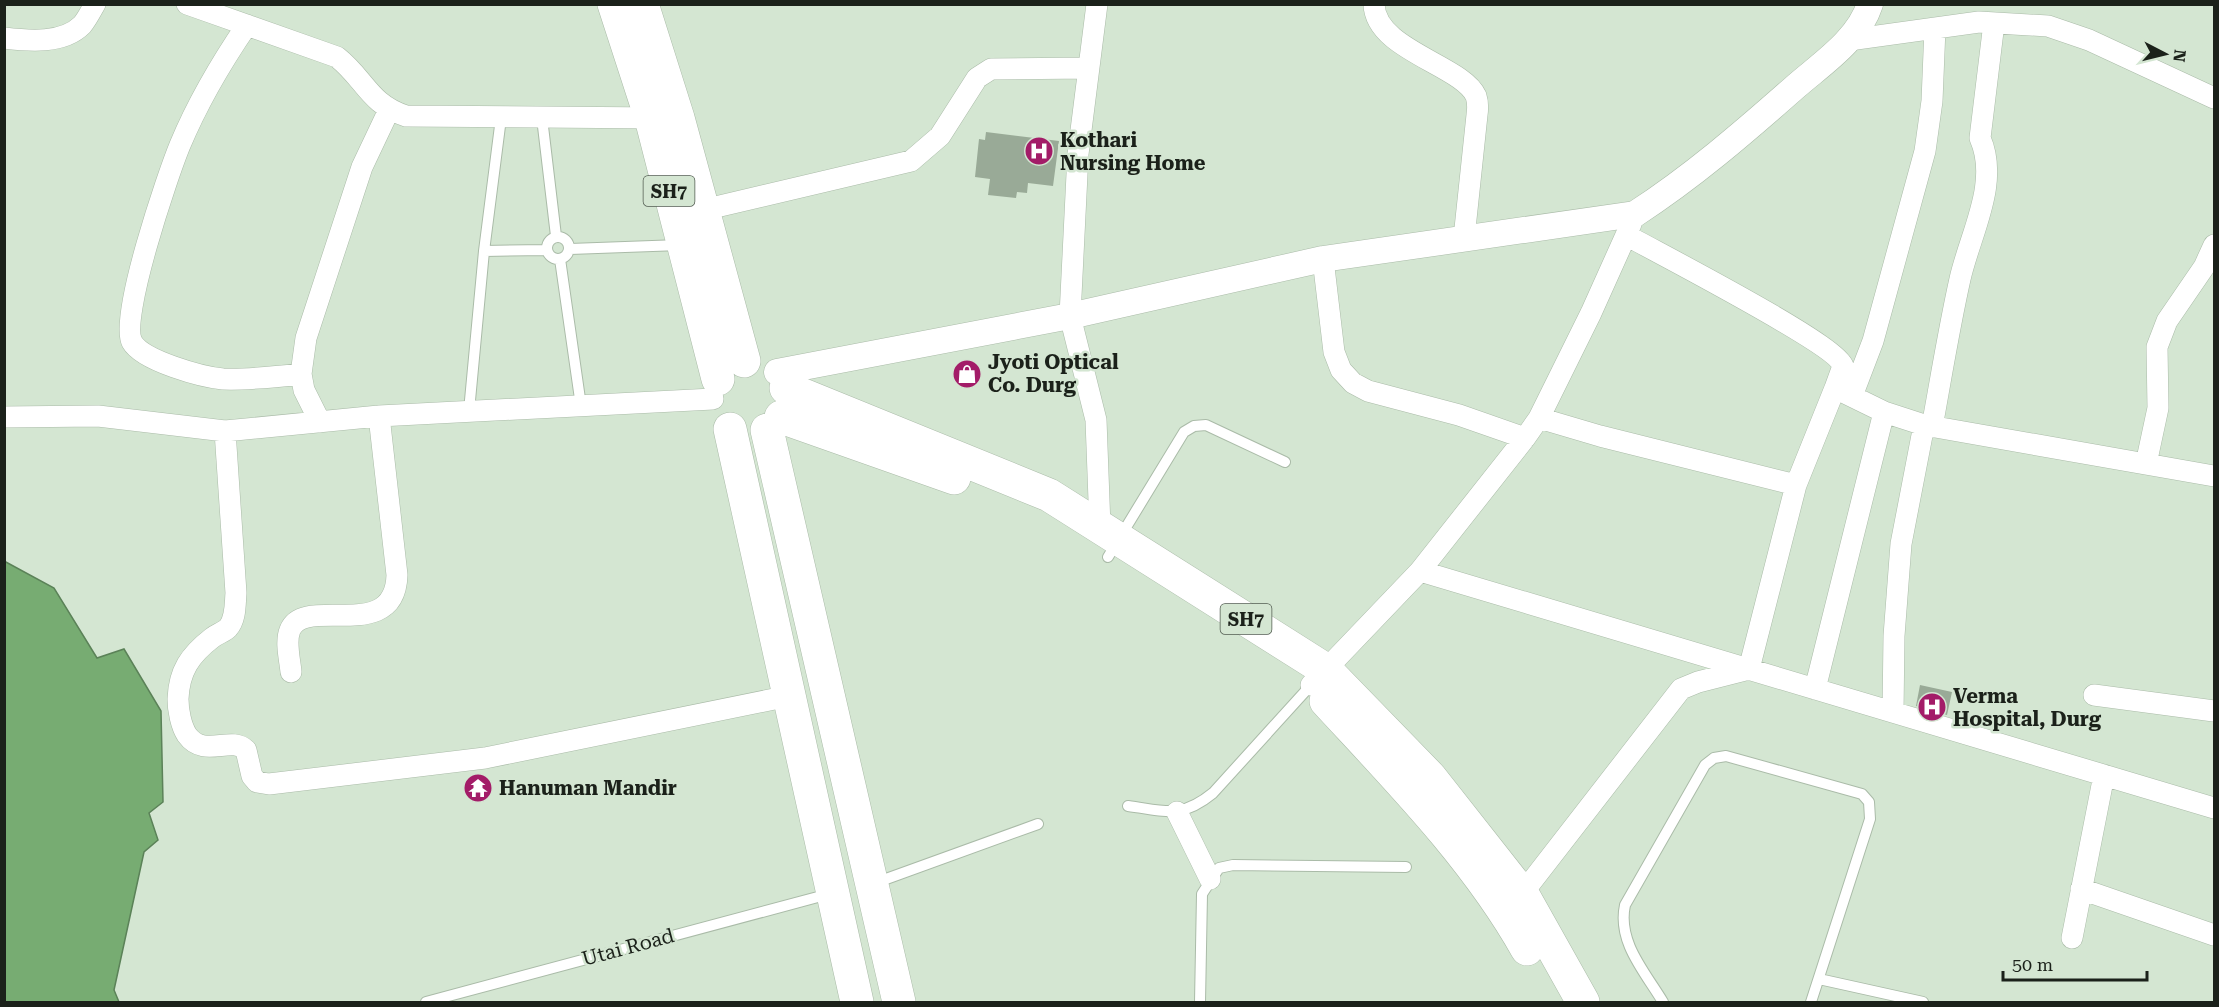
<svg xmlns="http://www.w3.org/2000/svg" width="2219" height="1007" font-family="'Roboto Serif',serif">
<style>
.water{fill:#77ac72;stroke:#5b8258;stroke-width:1.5}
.building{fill:#99aa97}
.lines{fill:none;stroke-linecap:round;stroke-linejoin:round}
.service-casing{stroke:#aabba8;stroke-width:12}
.minor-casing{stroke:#aabba8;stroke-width:22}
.tertiary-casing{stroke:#aabba8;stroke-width:27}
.primary-casing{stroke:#aabba8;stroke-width:34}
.service{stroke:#fff;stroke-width:10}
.minor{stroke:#fff;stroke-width:21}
.tertiary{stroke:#fff;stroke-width:26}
.primary{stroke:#fff;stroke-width:33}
.labels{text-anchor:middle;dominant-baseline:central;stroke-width:5;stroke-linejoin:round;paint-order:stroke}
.shield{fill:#d4e6d2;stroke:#525c51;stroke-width:1.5}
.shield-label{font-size:18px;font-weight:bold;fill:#1b211a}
.poi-label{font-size:20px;font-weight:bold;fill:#1b211a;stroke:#d4e6d2;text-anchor:start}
.street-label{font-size:20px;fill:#1b211a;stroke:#d4e6d2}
</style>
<rect width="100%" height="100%" fill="#d4e6d2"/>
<path class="water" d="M4,561L54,588L97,658L124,649L161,711L163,802L149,813L158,840L144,852L114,990L119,1002H5Z"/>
<path class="building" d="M986,132L1059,141L1053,186L1028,183L1027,193L1017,192L1016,198L988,195L990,179L975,177L979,139L985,140Z
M1920,685L1952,692L1947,715L1916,706Z"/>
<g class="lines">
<g class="service-casing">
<path id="service" d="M542,118L556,236
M547 248a11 11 0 1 1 22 0a11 11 0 1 1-22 0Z
M570,249L680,245
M484,251L547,250
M560,259L581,406
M469,411L484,251L501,118
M1108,557L1184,432L1194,426L1206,425L1285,462
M1128,806C1166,811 1181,819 1213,793L1311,685
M875,883L1038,824
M1819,979L1923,1002
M426,1002L829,894
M1200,1002L1202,894L1219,868L1233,865L1406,867
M1663,1002C1645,972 1617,942 1625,905L1705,765L1714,758L1726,756L1862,794L1869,802L1870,819L1811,1002"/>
</g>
<g class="minor-casing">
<path id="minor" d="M187,4L337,57C365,79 369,104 406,116L660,118
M1097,4L1078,154L1070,316L1096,420L1100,527
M1374,4C1375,50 1462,65 1476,96C1478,102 1478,108 1477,115L1464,238
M247,25C221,63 198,102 180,145C168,174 119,318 132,342C143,361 202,377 223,379C249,380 275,377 301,374
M4,38C29,41 63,44 82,25C87,19 91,11 95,4
M1849,40L1979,22L2048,26L2089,40L2214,98
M703,210L911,161L940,136L977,78L991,69L1088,68
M1626,235C1658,253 1836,344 1843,366L1835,388L1884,412L1924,425L2214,476
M1323,259L1334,352L1341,370L1353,383L1368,391L1459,415L1525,438
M1852,396L1873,341L1925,151L1932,101L1935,28
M4,417L98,416L225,431L379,416L713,399
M1539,418L1600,436L1796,485
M320,422L304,390L301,374L306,338L362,167L389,110
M1932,427C1941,378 1949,328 1960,279C1970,234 2000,183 1980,138L1994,23
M225,431L236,593C235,604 236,619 228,628C224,632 217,634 212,638C190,655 179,671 178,699C178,710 181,726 187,735C204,759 231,735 246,750L252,776L257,782L269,784L485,758L789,696
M2146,464L2158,408L2157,347L2167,321L2204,267L2214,245
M1420,571L2214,808
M291,672C290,660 285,642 290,630C304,594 395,645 397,575L379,416
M1311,685L1420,571L1525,438L1539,418L1591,313L1631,224
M1815,689L1884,412
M2094,695L2214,711
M1893,712L1894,636L1901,544L1924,425
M1177,812L1210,879
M2081,889L2214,935
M1515,903L1681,689L1698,682L1749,669L1796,485L1835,388
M2072,938L2104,775"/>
</g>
<g class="tertiary-casing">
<path id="tertiary" d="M777,372L1070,316L1323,259L1635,214C1692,177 1743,133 1794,88C1821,64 1858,41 1870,4"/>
</g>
<g class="primary-casing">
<path id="primary" d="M614,4L651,118L718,379
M642,4L678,118L744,361
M786,388L1049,495L1326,670L1430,777L1523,895L1583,1002
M781,417L954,478
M730,429L857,1002
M767,430L899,1002
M1326,701C1397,778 1476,858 1527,949"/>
</g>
<use href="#service" class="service"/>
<use href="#minor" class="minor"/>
<use href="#tertiary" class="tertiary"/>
<use href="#primary" class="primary"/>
</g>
<defs>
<g id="hospital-disc" transform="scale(1.5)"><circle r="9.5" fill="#a31c68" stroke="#d4e6d2"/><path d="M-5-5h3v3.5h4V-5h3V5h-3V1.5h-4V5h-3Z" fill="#fff"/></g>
<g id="shop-disc" transform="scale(1.5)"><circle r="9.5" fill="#a31c68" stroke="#d4e6d2"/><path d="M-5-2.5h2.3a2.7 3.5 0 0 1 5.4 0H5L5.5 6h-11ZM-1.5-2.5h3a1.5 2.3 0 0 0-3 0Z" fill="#fff"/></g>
<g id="temple-disc" transform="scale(1.5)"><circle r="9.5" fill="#a31c68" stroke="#d4e6d2"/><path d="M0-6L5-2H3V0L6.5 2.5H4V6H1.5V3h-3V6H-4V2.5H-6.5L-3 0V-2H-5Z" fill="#fff"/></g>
</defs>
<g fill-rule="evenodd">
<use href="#hospital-disc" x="1039" y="151"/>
<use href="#shop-disc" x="967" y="374"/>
<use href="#hospital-disc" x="1932" y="707"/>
<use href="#temple-disc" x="478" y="788"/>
</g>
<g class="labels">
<g class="shield">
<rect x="643.5" y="176" width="51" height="30" rx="4.5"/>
<rect x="1220.5" y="604" width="51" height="30" rx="4.5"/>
</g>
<g class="shield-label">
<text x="669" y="191">SH7</text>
<text x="1246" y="619">SH7</text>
</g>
<g class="poi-label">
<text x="1060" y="140">Kothari<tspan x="1060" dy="23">Nursing Home</tspan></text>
<text x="988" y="362">Jyoti Optical<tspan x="988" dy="23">Co. Durg</tspan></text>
<text x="1953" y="696">Verma<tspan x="1953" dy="23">Hospital, Durg</tspan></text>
<text x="499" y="788">Hanuman Mandir</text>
</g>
<g class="street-label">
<text transform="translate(628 947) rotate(-15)">Utai Road</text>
</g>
</g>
<rect width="2219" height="1007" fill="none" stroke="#1b211a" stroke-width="12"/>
<g transform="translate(2165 54) rotate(97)" stroke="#d4e6d2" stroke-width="4.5" paint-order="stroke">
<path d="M0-4.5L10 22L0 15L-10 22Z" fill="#1b211a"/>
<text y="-9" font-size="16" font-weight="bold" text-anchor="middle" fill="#1b211a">N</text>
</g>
<path d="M2003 971v9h144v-9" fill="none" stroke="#1b211a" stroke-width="3"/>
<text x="2012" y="971" font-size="18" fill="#1b211a" stroke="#d4e6d2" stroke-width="4.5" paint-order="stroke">50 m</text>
</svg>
